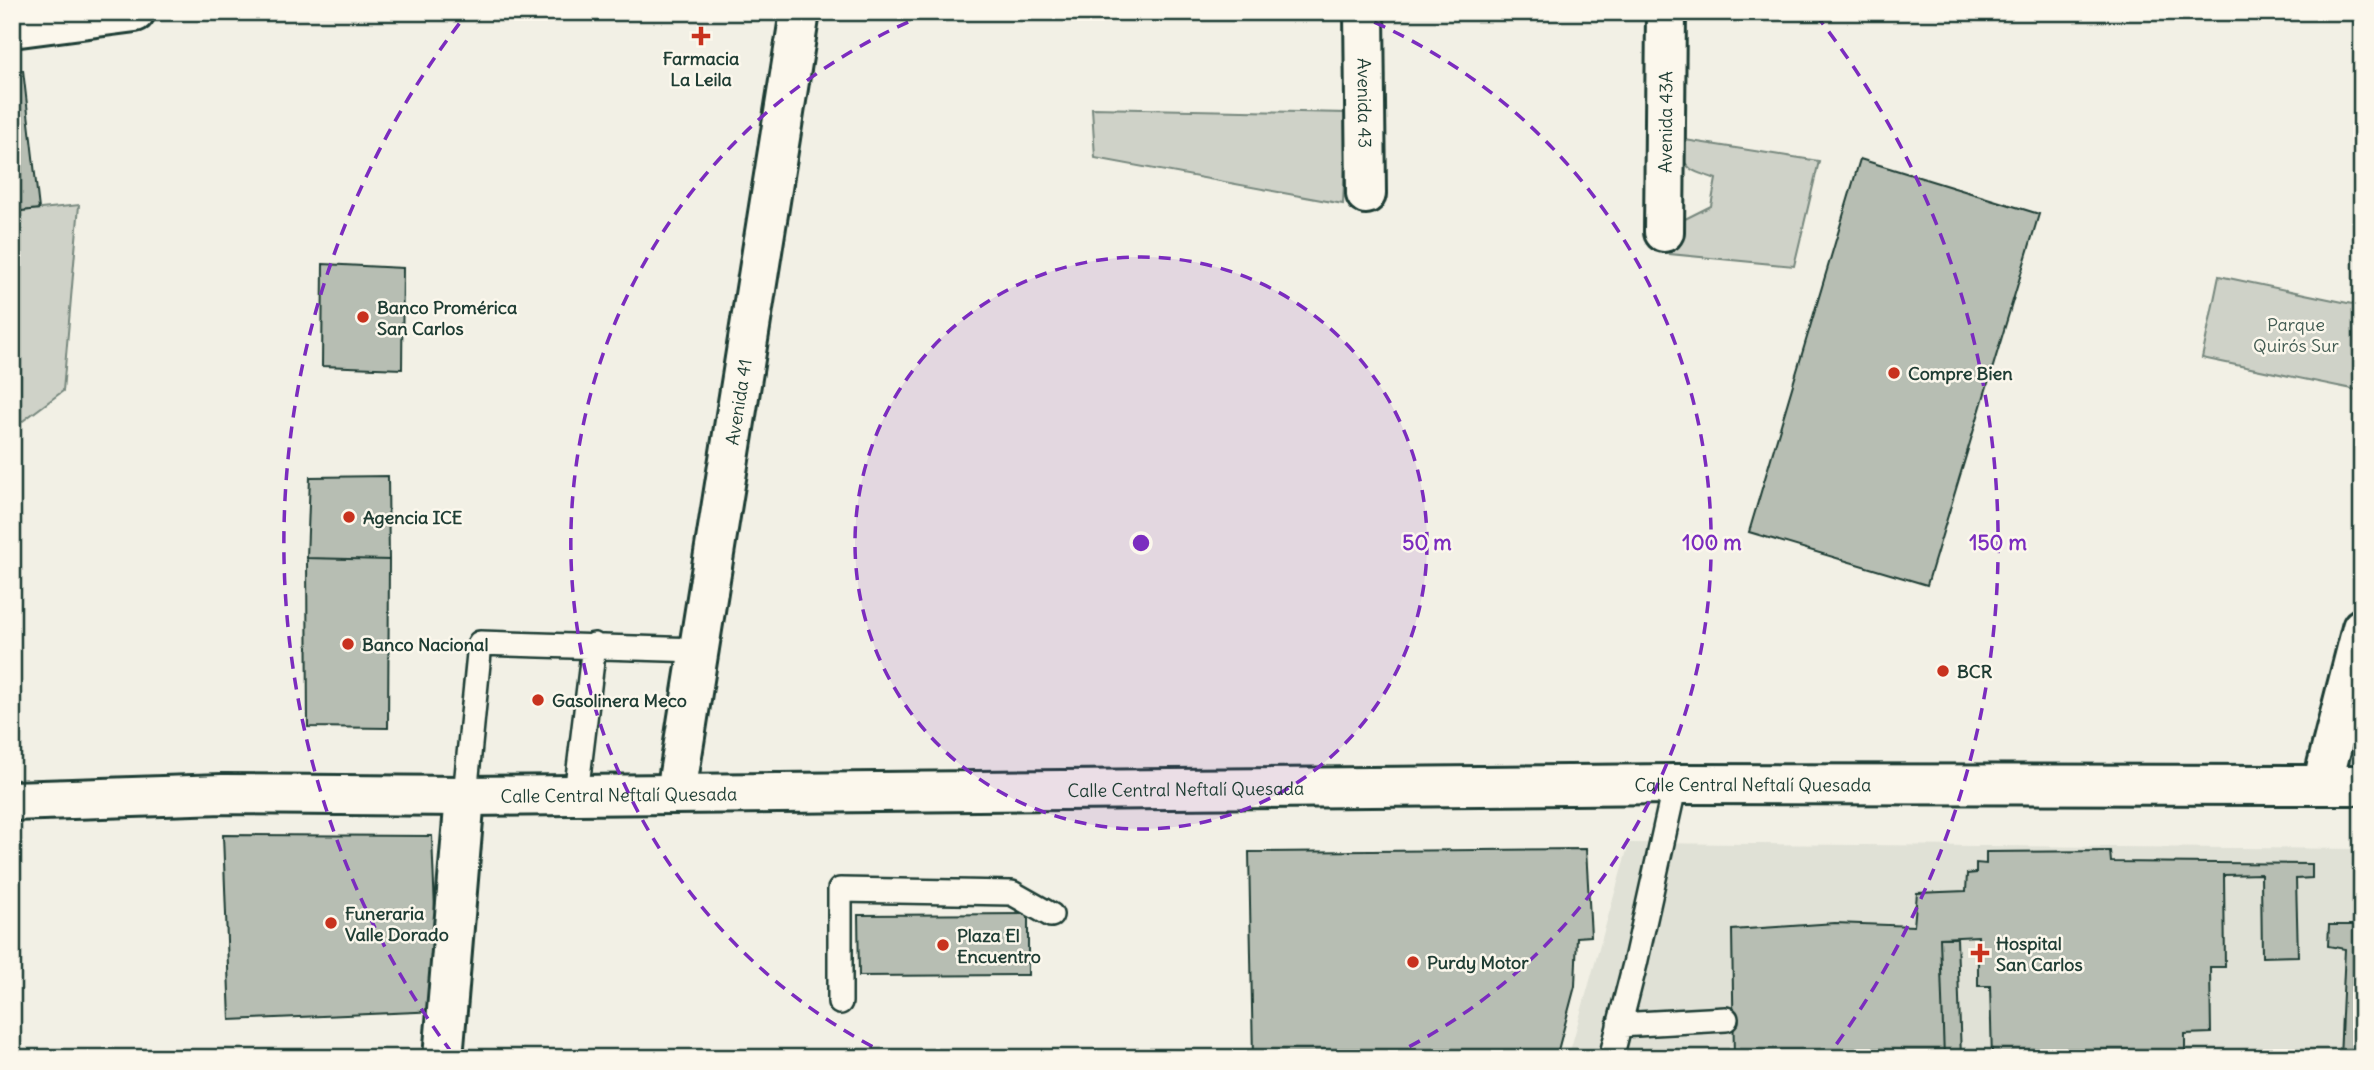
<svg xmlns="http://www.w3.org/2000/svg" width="2374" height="1070" font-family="Delius,sans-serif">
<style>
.built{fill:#e0e1d6}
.green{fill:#cfd2c8;stroke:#77887e;stroke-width:2}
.building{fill:#b7beb3;stroke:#1f3d34;stroke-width:2}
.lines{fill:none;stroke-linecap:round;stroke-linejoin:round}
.lane-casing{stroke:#1f3d34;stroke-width:28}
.street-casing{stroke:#1f3d34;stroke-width:44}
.secondary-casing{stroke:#1f3d34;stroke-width:44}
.lane{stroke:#fbf7ec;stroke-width:23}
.street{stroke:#fbf7ec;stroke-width:38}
.secondary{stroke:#fbf7ec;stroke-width:38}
.ring{fill:none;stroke:#7b2cbf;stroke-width:3.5;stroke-dasharray:12 9}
.poi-dot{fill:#c8321e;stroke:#fbf7ec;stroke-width:2.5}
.labels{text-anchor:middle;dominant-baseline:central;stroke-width:5;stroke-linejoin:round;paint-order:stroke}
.poi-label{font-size:18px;font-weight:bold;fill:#1f3d34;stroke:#fbf7ec;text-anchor:start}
.street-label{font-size:18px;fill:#1f3d34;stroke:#fbf7ec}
.park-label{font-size:18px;fill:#425b52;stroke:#fbf7ec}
.centre{fill:#7b2cbf;stroke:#fbf7ec;stroke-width:3.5}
.ring-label{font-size:21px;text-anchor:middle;font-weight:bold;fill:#7b2cbf;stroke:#fbf7ec;stroke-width:5;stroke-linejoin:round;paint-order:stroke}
</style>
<rect width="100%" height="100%" fill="#f2f0e5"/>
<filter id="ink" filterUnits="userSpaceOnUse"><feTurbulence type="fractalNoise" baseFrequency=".0143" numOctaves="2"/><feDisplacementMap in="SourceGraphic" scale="14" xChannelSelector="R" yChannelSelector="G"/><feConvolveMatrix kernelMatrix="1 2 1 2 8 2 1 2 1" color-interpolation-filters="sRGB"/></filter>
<g filter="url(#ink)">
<path class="built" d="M1629,843L2362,849V1058H1568Z"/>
<path class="green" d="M1092,108L1347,113L1343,204L1095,158Z
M1685,140L1819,161L1794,266L1670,254L1679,222L1711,206L1716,179C1699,172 1689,174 1681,155Z
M79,205L63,391L12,429V212Z
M2219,276L2362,306V391L2202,358Z"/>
<path class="building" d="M23,70L39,209L12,212V71Z
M1860,159L2039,214L1927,585L1749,532Z
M323,264L403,268L402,369L322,366Z
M388,476L389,560L307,558L310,477Z
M307,558L389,560L388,728L308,727Z
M223,835L432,836L439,1011L230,1020Z
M1586,849L1591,936L1577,937L1575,986L1556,1058H1253L1249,852Z
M2110,851L2111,862L2312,864V878L2296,879L2298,956L2262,957L2261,874L2224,875L2225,967H2210L2211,1033L2185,1034V1058H1992L1990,986H1978V936L1940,938L1944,1058H1734L1732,930L1835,923L1914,926L1917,893L1966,891L1967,874L1976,873V863L1986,864V852Z
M1028,914V975L859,976L858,915Z
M1028,914V975L859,976L858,915Z
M2329,925H2362V1058H2340L2345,949L2328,946Z
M1940,938H1957L1961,1058H1944Z"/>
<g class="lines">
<g class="lane-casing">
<path id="lane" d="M576,794L594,645
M465,796L480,643L698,650
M840,1002V890L1012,893L1051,915
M1619,1025L1726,1019
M1611,1058L1635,964L1675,784"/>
</g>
<g class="street-casing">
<g id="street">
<path id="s1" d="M1364,12L1366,194"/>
<path d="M12,28L135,12"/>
<path id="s2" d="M1664,232L1666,12"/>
<path d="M2322,785L2362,628"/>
<path id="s3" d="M676,793L800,12"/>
<path d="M443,1058L465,796"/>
</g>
</g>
<g class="secondary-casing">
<g id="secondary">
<path id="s4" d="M12,801L223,794L465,796L1675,784L2362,785"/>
</g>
</g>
<use href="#lane" class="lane"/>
<use href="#street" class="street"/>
<use href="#secondary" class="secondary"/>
</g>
</g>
<circle cx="1141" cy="543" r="286" fill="#7b2cbf" fill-opacity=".12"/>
<g class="ring">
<circle cx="1141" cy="543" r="286"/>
<path d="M891 1056A571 571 0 0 1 927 14M1355 14A571 571 0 0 1 1391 1056"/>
<path d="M452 1053A857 857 0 0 1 466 15M1816 15A857 857 0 0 1 1830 1053"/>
</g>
<g class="poi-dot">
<path d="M697.5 25.5h7v7h7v7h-7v7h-7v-7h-7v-7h7z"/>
<circle cx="363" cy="317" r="7"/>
<circle cx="1894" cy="373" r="7"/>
<circle cx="349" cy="517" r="7"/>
<circle cx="348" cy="644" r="7"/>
<circle cx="1943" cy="671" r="7"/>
<circle cx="538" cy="700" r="7"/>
<circle cx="331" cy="923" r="7"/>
<circle cx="943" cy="945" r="7"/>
<path d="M1976.5 942.5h7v7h7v7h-7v7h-7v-7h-7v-7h7z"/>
<circle cx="1413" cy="962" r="7"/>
</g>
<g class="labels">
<g class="poi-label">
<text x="701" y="58" text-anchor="middle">Farmacia<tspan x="701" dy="21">La Leila</tspan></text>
<text x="377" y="307">Banco Promérica<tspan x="377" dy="21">San Carlos</tspan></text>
<text x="1908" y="373">Compre Bien</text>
<text x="363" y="517">Agencia ICE</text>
<text x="362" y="644">Banco Nacional</text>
<text x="1957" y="671">BCR</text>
<text x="552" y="700">Gasolinera Meco</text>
<text x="345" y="913">Funeraria<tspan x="345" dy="21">Valle Dorado</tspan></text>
<text x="957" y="935">Plaza El<tspan x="957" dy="21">Encuentro</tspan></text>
<text x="1996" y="943">Hospital<tspan x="1996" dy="21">San Carlos</tspan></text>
<text x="1427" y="962">Purdy Motor</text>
</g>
<g class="street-label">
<text stroke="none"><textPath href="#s1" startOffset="91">Avenida 43</textPath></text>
<text stroke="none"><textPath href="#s2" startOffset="110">Avenida 43A</textPath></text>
<text stroke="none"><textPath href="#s3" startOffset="396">Avenida 41</textPath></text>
<text stroke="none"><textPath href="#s4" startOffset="1741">Calle Central Neftalí Quesada</textPath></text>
<text stroke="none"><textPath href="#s4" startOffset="1174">Calle Central Neftalí Quesada</textPath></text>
<text stroke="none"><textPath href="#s4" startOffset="607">Calle Central Neftalí Quesada</textPath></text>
</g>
<g class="park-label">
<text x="2296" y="324">Parque<tspan x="2296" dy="21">Quirós Sur</tspan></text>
</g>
</g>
<circle cx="1141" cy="543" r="10" class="centre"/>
<g class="ring-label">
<text x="1427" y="550">50 m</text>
<text x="1712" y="550">100 m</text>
<text x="1998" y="550">150 m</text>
</g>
<rect width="2374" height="1070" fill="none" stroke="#fbf7ec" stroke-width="42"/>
<rect x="21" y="21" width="2332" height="1028" fill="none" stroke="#1f3d34" stroke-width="2.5" filter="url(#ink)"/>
</svg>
